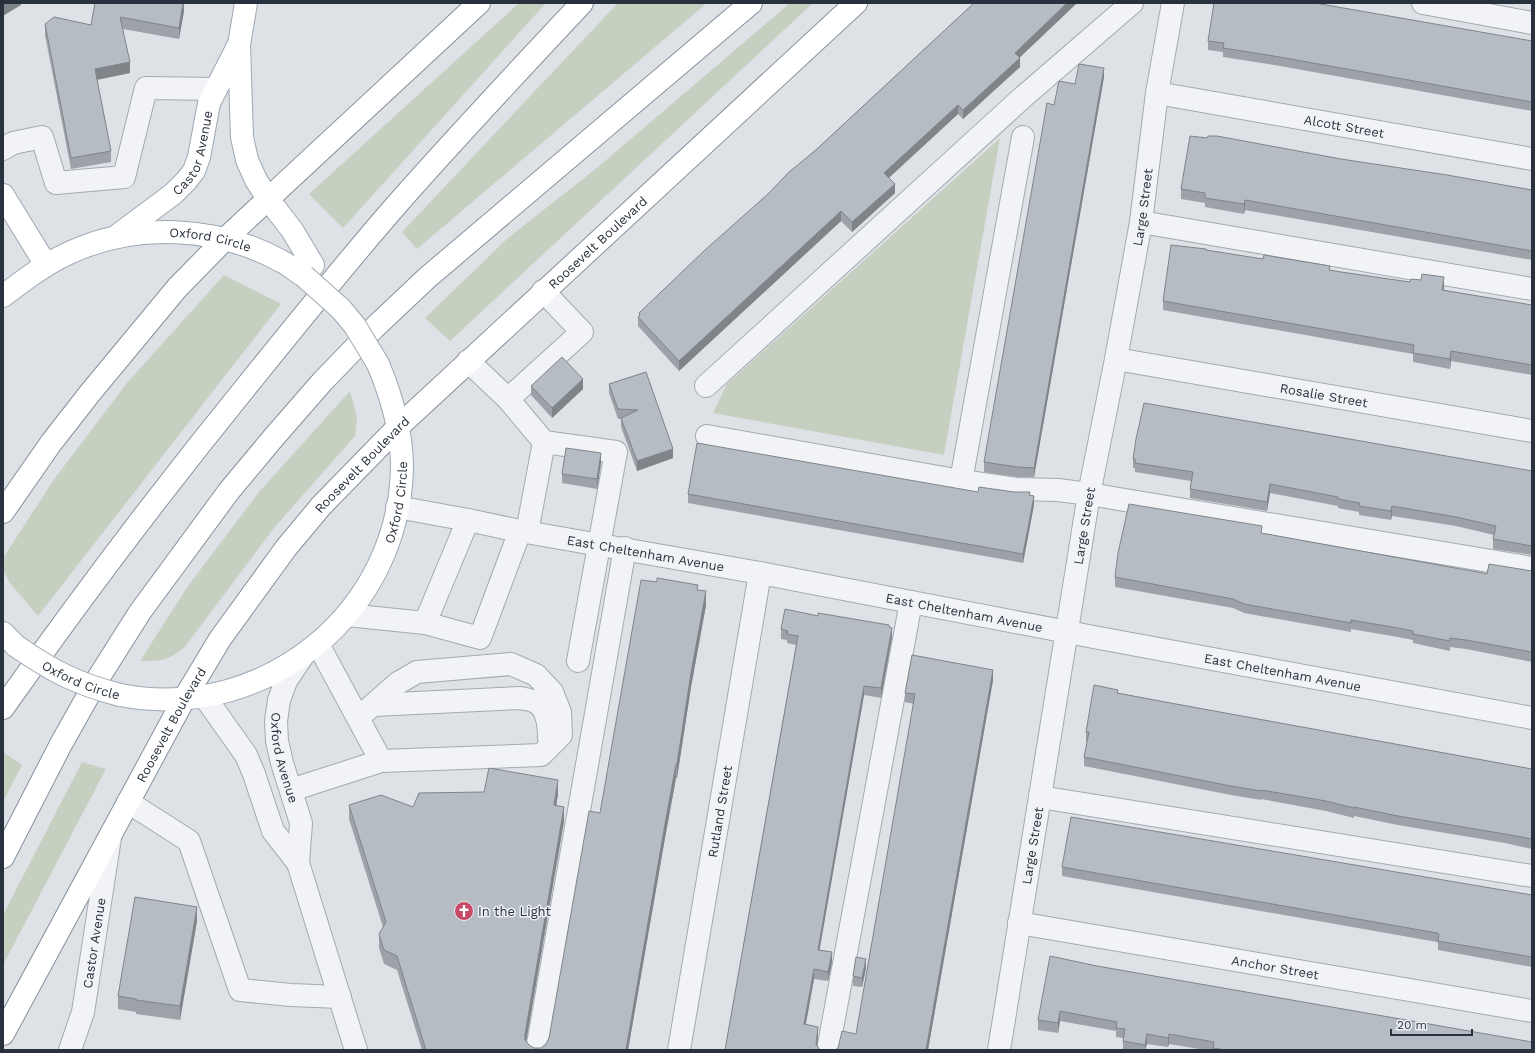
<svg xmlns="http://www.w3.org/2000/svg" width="1535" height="1053" font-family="'Work Sans',sans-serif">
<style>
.green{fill:#c5d0c0}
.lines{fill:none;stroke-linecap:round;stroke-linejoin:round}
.minor-casing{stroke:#a4a9b1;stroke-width:24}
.major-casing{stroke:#9ea8b2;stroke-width:24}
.highway-casing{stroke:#86919d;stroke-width:24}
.minor{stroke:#f1f3f6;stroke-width:22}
.major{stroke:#fff;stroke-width:22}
.highway{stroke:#fff;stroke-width:22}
.major-bridge-casing{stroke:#9ea8b2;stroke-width:24;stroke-linecap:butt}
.major-bridge{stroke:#fff;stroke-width:22}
.wall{fill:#9da2a8}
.shaded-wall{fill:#7f8488}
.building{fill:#b6bcc3;stroke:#7f8488}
.labels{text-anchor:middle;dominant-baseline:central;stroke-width:3;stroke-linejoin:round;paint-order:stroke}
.street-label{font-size:13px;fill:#28313d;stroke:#edf1f5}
.poi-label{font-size:13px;fill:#28313d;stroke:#edf1f5;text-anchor:start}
</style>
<rect width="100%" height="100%" fill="#dee2e7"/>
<path class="green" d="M519,3H546L343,228L309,194Z
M618,3H707L417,249L402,232Z
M790,3H813L450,341L425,318L508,238L598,167Z
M1000,138L944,455L713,413L727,384Z
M224,275L281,304L38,616L10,583L3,570V558L55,478L127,383Z
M350,391L357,417L355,436L274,528L184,648C166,661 162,661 140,661L188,586L259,492Z
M3,752L22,765L3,802Z
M82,762L106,769L3,965V915Z"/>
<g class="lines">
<g class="minor-casing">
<g id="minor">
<path d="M1423,3L1532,23"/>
<path id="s1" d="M1157,93L1532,159"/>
<path d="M3,149L13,143L42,137L56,183L124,177L146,88L216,89"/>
<path d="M1141,222L1532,289"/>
<path id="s2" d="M1116,359L1532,431"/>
<path d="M468,361L508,399L582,332L543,291"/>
<path d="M706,386L1022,98L1132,3"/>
<path d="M508,399L544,442L527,532"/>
<path d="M707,436L961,481L1016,489L1058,490L1089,494L1532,568"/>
<path d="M544,442L616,452L578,661"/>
<path d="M961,481L1023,137"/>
<path id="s3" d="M397,507L468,520L520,531L760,573L1099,638L1532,718"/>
<path d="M347,615L425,623L468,520"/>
<path d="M425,623L480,638L520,531"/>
<path d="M318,644L381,761L541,755L561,735L560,712L552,692L536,675L511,664L417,672L398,683L358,718"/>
<path id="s4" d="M302,657L286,681L279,700L276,721L277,741L282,763L301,823L298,863L356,1050"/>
<path d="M204,696L246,755L254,774L273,831L298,863"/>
<path d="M374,705L520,698C524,699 529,699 533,701C547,706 549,725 549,738"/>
<path d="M291,790L381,761"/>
<path d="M1040,797L1532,876"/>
<path d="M128,802L189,841L240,990L291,995L340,997"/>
<path id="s5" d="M1019,923L1532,1011"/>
<path id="s6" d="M70,1050L83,1012L110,838"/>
<path d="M537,1050L625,548"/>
<path id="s7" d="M679,1050L760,573"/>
<path d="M828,1050L911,602"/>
<path id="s8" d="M999,1050L1089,494L1116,359L1141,222L1157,93L1173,3"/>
</g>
</g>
<g class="major-casing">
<g id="major">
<path d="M246,3L239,45L242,137L247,160L256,180L268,199L292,230L313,265"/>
<path d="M3,195L46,265"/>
<path id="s9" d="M118,235L173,194L186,181L194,171L199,157L209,103L238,46"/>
<path id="s10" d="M3,296C24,280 45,264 69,253C136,222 217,226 281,261C289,265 296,271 304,276"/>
<path d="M3,633L16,646"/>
<path id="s11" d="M120,695C265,723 402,612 402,463C401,429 391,395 378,364"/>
</g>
</g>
<g class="highway-casing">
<g id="highway">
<path d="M3,512L51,443L90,393L177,288L225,239L479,3"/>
<path d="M3,708C84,593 169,481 258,372C304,315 350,258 399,202C458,135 520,69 582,3"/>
<path d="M3,857L61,744L97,680L140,612L229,491L274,437L322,382L374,328L428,277L751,3"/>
<path id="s12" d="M3,1034L184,699L220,639L286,548L321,506L398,427L856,3"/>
</g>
</g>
<use href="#minor" class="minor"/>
<use href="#major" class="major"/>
<use href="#highway" class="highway"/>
<g class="major-bridge-casing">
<g id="major-bridge">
<path d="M304,276L341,309L355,326L378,364"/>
<path id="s13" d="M16,646C52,671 77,684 120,695"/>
</g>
</g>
<use href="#major-bridge" class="major-bridge"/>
</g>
<path class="wall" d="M95,3H184V11L179,39L123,29L130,73L97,80L111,151V162L71,169L45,35V24L91,25Z
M974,3H1077L1019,58L1020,67L963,119L958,114L889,178L895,193L852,232L841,221L679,371L638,326V317L639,316V313L768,194Z
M1208,41H1532V111L1268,64L1223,57V52L1208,50Z
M1104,77L1034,477H1017L984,472V462L1054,105L1075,84Z
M1341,159L1532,190V260L1245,210L1244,214L1205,207V203L1181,199V189Z
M1206,250L1330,270L1341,272L1444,287V290L1532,305V375L1451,361L1450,369L1413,362V354L1163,310V301Z
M646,372L673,458L637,471L621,427V419H618L609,393V384Z
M531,386L583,389L552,418L531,395Z
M1133,459L1532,471V555L1493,549V539L1494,535L1456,526L1392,516L1391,520L1359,515V512L1338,508V506L1270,493L1267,511L1190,498V489L1191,481L1135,472V468H1133Z
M601,463L597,489L562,483V474Z
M978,492L1030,495L1034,505L1023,563L688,503V494Z
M1262,533L1483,573L1487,574L1532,571V662L1466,649L1450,647V651L1413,643V640L1398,637L1351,629V632L1244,613L1233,608L1115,587V577Z
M698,590L706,605L691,687L677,778H676L665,838L628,1050H422L397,970L384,964L379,948V934L383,927L349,819V805L413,807L558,794L556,806L564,821L526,1041L529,1045L534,1048H541L546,1044L549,1038L600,813Z
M818,616L889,627L892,637L881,698L864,695L819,950L832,962L828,981L814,979L806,1024L818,1036L725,1050L796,645L787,643V640L781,639V629Z
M993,680L928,1050H835L856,1034L914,704L905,702V693Z
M1118,693L1176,704L1532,769V849L1505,843L1398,825L1354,816V818L1326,811L1261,799V800L1231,795L1084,766V757L1087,741H1086V732Z
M1062,867L1532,895V967L1438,950V943L1437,942L1062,876Z
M197,921L180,1020L136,1014V1012L118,1009V996Z
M1097,966L1532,1050H1205L1169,1044L1168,1047L1147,1044L1145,1050H1123V1038L1116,1037V1031L1060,1021L1058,1033L1038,1030V1020Z
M866,968L862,987L853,986V976Z"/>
<path class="shaded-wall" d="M3,3H21V5L3,16Z
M183,3L184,11L179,39V28Z
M1067,3H1077L1015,62V53Z
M1020,58V67L963,119V110Z
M130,62V73L95,80V69Z
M1104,68V77L1034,477V468Z
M958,105V114L884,182V173Z
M895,184V193L852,232V222Z
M1245,200V210L1244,214V204Z
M841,211V221L679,371V361Z
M1444,277V287L1442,299V290Z
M1451,351V361L1450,369V359Z
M583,379V389L552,418V408Z
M673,449V458L637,471V461Z
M601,453V463L597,489V479Z
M1270,484V493L1267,511V502Z
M1034,496V505L1023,563V554Z
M1392,506V516L1391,520V511Z
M706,591V605L691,687L677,778V764L691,673Z
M892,628V637L881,698V688Z
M993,670V680L928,1050H926Z
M864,686V695L818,959V950Z
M676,764V778L665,838L628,1050H626L665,824Z
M558,780V794L554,819V805Z
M564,807V821L525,1048V1034Z
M197,907V921L180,1020V1006Z
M832,952V962L828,981V972Z
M866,959V968L862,987V978Z
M814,969V979L804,1033V1024Z
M1060,1011V1021L1058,1033V1023Z
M818,1027V1036L817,1050L816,1044Z
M1147,1034V1044L1145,1050V1045Z
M1169,1034V1044L1168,1047V1038Z"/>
<path class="building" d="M95,3H183L179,28L120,17L130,62L95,69L111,151L71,158L45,24L54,17L91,25Z
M974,3H1067L1015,53L1020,58L963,110L958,105L884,173L895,184L852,222L841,211L679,361L638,317L640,315L639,313L705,250L768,194L788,173L817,149Z
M1214,3H1315L1532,41V102L1268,55L1223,48L1224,43L1208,41Z
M1079,64L1104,68L1034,468L1017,467L984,462L1047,103L1054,105L1059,81L1075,84Z
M1190,136L1207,138L1208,136H1217L1341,159L1447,175L1532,190V251L1245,200L1244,204L1205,198V193L1181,189Z
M1171,245L1206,249V250L1263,259L1264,255L1330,266L1329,270L1341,272L1410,282L1411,279L1421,280L1422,274L1444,277L1442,290L1532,305V365L1451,351L1450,359L1413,353L1414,345L1163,301Z
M562,357L583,379L552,408L531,386Z
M646,372L673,449L637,461L621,418L638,410L618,409L609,384Z
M1144,403L1532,471V546L1493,539L1496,526L1456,517L1392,506L1391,511L1359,506L1360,503L1338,499V497L1270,484L1267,502L1190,489L1193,472L1135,463V459H1133L1136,439Z
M697,443L978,492L979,487L1014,492H1030L1029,495L1034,496L1023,554L688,494Z
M566,448L601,453L597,479L562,474Z
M1129,504L1262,526L1261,533L1483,573L1487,574L1489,564L1532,571V652L1466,640L1450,638V641L1413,634V631L1398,628L1351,620V623L1244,604L1233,599L1115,577L1118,553Z
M657,578L698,585L697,590L706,591L691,673L677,764H676L665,824L626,1050H426L397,956L384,950L379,934L386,922L349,805L381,795L413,807L419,793L484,792L489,768L558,780L554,805L564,807L525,1034V1040L529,1045L534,1048H541L546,1044L549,1038L589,811L600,813L641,580L657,582Z
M785,609L818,616V613L889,625V627L892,628L881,688L864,686L818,950L832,952L828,972L814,969L804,1024L818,1027L816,1044L820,1050H725L798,636L787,634L788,631L781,629Z
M912,655L993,670L926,1050H835L838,1048L842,1031L856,1034L915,694L905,693Z
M1094,685L1118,690L1117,693L1176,704L1532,769V839L1505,834L1398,816L1354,807V808L1326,801L1261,790V791L1231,786L1084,757L1089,732H1086Z
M1071,817L1532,895V957L1438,941L1439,934L1437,933L1062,867Z
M135,897L197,907L180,1006L136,1000V999L118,996Z
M1050,956L1097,966L1532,1042V1050H1225L1213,1048L1214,1042L1169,1034L1168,1038L1147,1034L1145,1045L1123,1041L1125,1029L1116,1028L1117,1022L1060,1011L1058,1023L1038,1020Z
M856,957L866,959L862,978L853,976Z"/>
<defs>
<g id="church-disc" transform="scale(1)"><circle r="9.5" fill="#c64965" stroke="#edf1f5"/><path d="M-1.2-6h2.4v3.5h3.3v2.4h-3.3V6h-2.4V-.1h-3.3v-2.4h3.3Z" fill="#fff"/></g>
</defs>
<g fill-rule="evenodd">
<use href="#church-disc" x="464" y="911"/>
</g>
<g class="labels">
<g class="street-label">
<text stroke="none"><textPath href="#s1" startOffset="190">Alcott Street</textPath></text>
<text stroke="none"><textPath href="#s9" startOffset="116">Castor Avenue</textPath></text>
<text stroke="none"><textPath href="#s8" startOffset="855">Large Street</textPath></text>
<text stroke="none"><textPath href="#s10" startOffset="224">Oxford Circle</textPath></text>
<text stroke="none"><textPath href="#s12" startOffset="1000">Roosevelt Boulevard</textPath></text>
<text stroke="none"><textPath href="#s2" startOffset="211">Rosalie Street</textPath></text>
<text stroke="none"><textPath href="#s12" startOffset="676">Roosevelt Boulevard</textPath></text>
<text stroke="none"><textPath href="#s11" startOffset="377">Oxford Circle</textPath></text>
<text stroke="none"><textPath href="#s8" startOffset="531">Large Street</textPath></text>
<text stroke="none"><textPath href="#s3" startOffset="253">East Cheltenham Avenue</textPath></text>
<text stroke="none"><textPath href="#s3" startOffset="577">East Cheltenham Avenue</textPath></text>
<text stroke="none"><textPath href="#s3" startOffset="901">East Cheltenham Avenue</textPath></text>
<text stroke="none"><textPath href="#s13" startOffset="74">Oxford Circle</textPath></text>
<text stroke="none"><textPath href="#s12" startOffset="352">Roosevelt Boulevard</textPath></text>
<text stroke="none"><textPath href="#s4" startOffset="108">Oxford Avenue</textPath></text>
<text stroke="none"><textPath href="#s7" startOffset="242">Rutland Street</textPath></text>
<text stroke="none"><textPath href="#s8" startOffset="207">Large Street</textPath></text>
<text stroke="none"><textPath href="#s6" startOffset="110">Castor Avenue</textPath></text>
<text stroke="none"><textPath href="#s5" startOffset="260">Anchor Street</textPath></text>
</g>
<g class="poi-label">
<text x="478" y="911">In the Light</text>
</g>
</g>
<rect width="1535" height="1053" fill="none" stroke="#28313d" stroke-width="8"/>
<path d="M1391 1029v6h81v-6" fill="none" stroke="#28313d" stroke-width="2"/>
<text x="1397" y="1029" font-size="12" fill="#28313d" stroke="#edf1f5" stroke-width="3" paint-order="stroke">20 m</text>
</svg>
